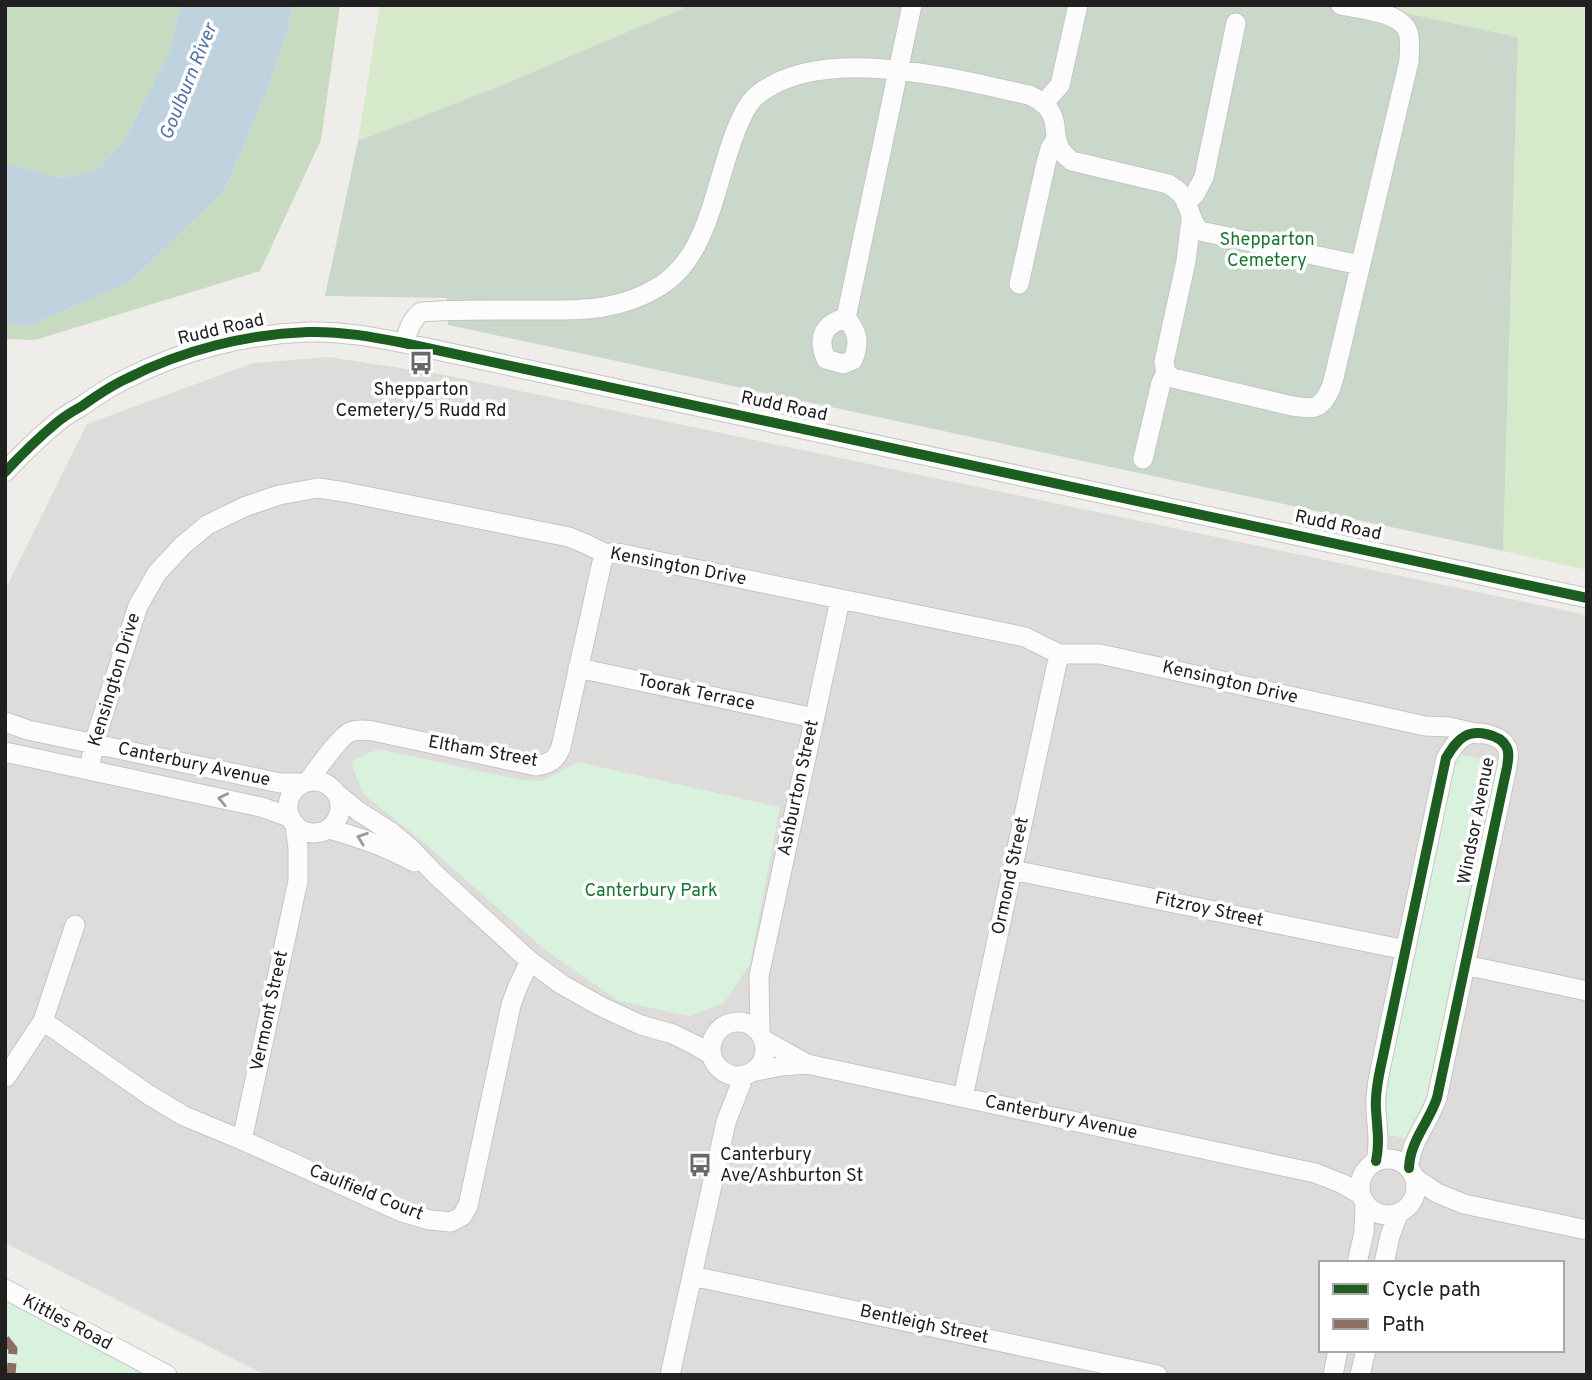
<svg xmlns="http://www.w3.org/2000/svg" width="1592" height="1380" font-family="Overpass,sans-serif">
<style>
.residential{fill:#dddcda;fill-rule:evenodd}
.grass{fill:#d6e9ca}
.forest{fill:#c6dbc0}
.cemetery{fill:#c9d8cb}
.park{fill:#d9f2dd}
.water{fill:#bfd3de}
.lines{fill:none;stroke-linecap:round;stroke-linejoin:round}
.minor-casing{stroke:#c5c5c3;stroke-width:21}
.minor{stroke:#fcfcfc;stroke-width:19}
.quiet{stroke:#8d6e63;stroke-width:9;stroke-dasharray:18 9;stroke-linecap:butt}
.cycleway-casing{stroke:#fff;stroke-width:15}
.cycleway{stroke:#1b5e20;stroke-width:10}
.oneway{stroke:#999}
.labels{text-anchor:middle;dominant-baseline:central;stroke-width:7;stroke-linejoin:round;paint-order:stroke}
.park-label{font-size:18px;fill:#13792c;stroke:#fff}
.street-label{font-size:18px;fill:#202020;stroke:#fff}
.poi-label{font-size:18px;fill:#202020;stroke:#fff}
.water-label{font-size:19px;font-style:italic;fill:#5270aa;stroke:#fff}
</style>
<rect width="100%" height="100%" fill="#eeede9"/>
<path class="residential" d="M329,357L445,375L1587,615V1375H265L5,1243V590L87,424L253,363ZM1321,1263H1562V1350H1321Z"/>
<path class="grass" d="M380,5H691L495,88L358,141Z
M1366,5H1587V570L1503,551L1518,37Z"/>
<path class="forest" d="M5,5H181L167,57L123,142L98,169L61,178L5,164Z
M292,5H340L321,140L260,271L35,340L5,339V323L28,326L130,282L225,190L266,93L289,26Z"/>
<path class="cemetery" d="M691,5H1366L1518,37L1503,551L448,325L447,298L325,296L358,141L495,88Z"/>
<path class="park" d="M378,749L522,780L542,781L578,762L780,807L750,964L724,1003L689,1016L619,1001L545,950L421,840L362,793L351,761Z
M1455,753L1498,762L1426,1102L1406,1139L1386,1134L1383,1092Z
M5,1294L172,1375H5Z"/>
<path class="water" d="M181,5H292L289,26L266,93L225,190L130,282L28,326L5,323V164L61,178L98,169L123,142L167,57Z"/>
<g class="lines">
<g class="minor-casing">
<path id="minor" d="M1043,104L1060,85L1078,5
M1186,203L1195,194L1204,177L1236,23
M1191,220L1186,261L1164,362L1166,373L1173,378L1292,406C1300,407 1308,409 1315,407C1332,400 1335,371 1339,356L1409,61C1409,52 1411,41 1408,32C1401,12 1360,9 1341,5
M1019,284L1046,163L1050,149L1056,139
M846,318L912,5
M846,318C858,332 860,342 853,360L843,364L826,359C817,338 823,324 846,318Z
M404,343C408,331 411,320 421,312C456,309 492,310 527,310C575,310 617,313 660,286C692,266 706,228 716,193C724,168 737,113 756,96C821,42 954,79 1029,95C1035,98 1042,101 1047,107C1063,126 1046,142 1072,161L1168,184C1173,187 1178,190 1182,195C1191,207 1189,221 1200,231L1360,265
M1143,459L1161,383L1166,373
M5,472C21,455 37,439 55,424C63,417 73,411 82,406C96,396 112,385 128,378C183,350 247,334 308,332C341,331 373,337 404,343L1587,598
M578,668L814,718
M5,722L28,730L280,783H303
M5,752L261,807L289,817
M89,770L94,743L138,606L157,573L182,546L207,525L244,507L279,495L318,488L345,492L569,537L586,544L604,553L623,554L646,559L1025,637L1059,654H1100L1425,726L1449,727L1479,734
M288 807a26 26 0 1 1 52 0a26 26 0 1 1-52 0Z
M308,781C316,771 340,736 350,732C357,729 365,730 373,731L536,766C551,763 556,760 561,747L604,553
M336,793L358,811L391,832L411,849L436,875L530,961L561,984L600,1006L641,1025L673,1034L697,1046L712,1055
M329,829C359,837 387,847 414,862
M1012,870L1406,950
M1465,965L1587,991
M43,1021L149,1095L184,1116L242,1140L402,1212L430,1220L451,1222L462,1216L468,1206L511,1005L518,986L530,961
M711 1049a27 27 0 1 1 54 0a27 27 0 1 1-54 0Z
M760,1033L759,976L840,600
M764,1040L807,1064
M756,1071L781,1066L807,1064L1315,1173L1343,1184L1360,1194
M6,1077L43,1021L75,925
M963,1097L1059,654
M242,1140L298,881V848L295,826
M1360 1187a28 28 0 1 1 56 0a28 28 0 1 1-56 0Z
M1376,1161C1380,1143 1377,1128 1376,1109C1375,1098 1377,1086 1379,1075L1446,758C1451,750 1456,741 1465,736C1476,730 1499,734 1506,746C1510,752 1508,760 1507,767L1437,1098C1428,1124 1410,1141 1409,1168
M1415,1178L1437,1193L1464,1204L1587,1230
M1357,1263L1364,1232L1365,1205
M1384,1263L1390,1236L1398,1214
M692,1276L1157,1375
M5,1289L167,1375
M670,1375L726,1122L744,1076
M1333,1375L1338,1350
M1360,1375L1366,1350"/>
</g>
<use href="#minor" class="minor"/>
<path class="quiet" d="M5,1339L13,1349L11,1375"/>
<g class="cycleway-casing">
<path id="cycleway" d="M5,472C21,455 37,439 55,424C63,417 73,411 82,406C96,396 112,385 128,378C183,350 247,334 308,332C341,331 373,337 404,343L1587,598
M1376,1161C1380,1143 1377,1128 1376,1109C1375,1098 1377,1086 1379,1075L1446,758C1451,750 1456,741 1465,736C1476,730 1499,734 1506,746C1510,752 1508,760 1507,767L1437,1098C1428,1124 1410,1141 1409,1168"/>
</g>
<use href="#cycleway" class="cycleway"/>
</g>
<defs><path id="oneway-chevron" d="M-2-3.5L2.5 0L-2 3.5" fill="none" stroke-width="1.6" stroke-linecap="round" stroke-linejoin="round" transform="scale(1.75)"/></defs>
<g class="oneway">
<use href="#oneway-chevron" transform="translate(223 799) rotate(-168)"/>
<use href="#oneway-chevron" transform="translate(362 838) rotate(-160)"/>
</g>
<defs>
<g id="bus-bare" transform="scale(1.89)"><path d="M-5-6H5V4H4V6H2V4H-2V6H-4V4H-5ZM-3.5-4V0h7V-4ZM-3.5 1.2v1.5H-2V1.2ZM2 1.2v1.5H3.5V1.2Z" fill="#686866" stroke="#fff" stroke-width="2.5" paint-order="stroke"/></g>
</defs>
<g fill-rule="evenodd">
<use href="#bus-bare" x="421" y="363"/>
<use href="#bus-bare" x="700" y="1165"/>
</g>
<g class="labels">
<g class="park-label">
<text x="1267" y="240">Shepparton<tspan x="1267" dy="21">Cemetery</tspan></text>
<text x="651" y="891">Canterbury Park</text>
</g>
<g class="street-label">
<text transform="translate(221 330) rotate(-13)">Rudd Road</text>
<text transform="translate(784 407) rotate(12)">Rudd Road</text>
<text transform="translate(1338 526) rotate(12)">Rudd Road</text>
<text transform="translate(678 567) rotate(11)">Kensington Drive</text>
<text transform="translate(115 680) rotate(-73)">Kensington Drive</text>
<text transform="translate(1230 683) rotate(13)">Kensington Drive</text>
<text transform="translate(696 693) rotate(12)">Toorak Terrace</text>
<text transform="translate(483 752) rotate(10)">Eltham Street</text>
<text transform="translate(194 765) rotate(12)">Canterbury Avenue</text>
<text transform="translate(799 788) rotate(-78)">Ashburton Street</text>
<text transform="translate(1477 821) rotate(-79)">Windsor Avenue</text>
<text transform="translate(1011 876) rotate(-78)">Ormond Street</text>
<text transform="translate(1209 910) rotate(12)">Fitzroy Street</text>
<text transform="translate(270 1011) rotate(-78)">Vermont Street</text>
<text transform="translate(1061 1118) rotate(12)">Canterbury Avenue</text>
<text transform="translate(366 1193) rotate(22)">Caulfield Court</text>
<text transform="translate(67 1323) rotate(28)">Kittles Road</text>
<text transform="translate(924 1325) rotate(12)">Bentleigh Street</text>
</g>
<g class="poi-label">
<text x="421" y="390">Shepparton<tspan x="421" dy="21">Cemetery/5 Rudd Rd</tspan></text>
<text x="720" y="1155" text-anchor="start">Canterbury<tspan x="720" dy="21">Ave/Ashburton St</tspan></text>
</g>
<g class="water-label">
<text transform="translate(189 82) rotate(-68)">Goulburn River</text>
</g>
</g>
<rect width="1592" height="1380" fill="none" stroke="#202020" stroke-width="14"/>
<rect x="1319" y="1261" width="245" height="91" fill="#ffffff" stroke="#a6a6a6" stroke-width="2"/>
<rect x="1333" y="1284" width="35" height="10" fill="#1b5e20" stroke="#a6a6a6" stroke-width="2"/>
<text x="1382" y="1296" font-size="21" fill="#202020">Cycle path</text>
<rect x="1333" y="1319" width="35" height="10" fill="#8d6e63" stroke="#a6a6a6" stroke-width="2"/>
<text x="1382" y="1331" font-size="21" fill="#202020">Path</text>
</svg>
